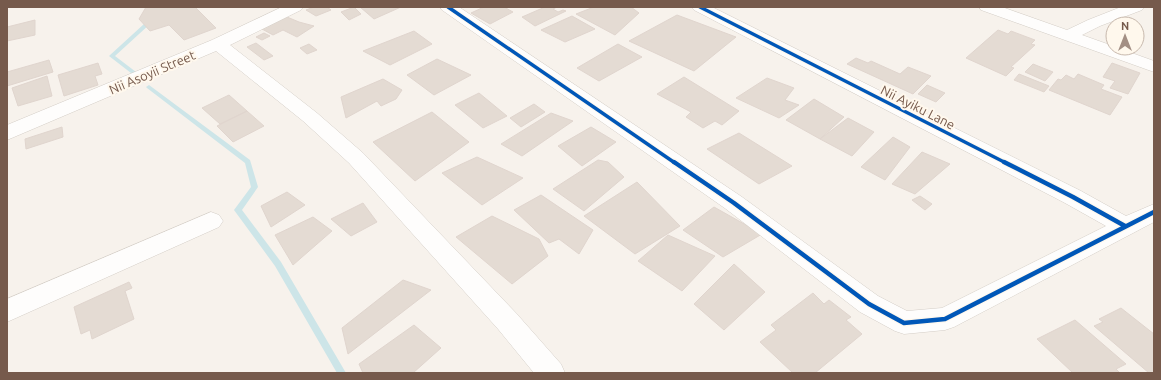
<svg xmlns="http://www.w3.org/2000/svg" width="1161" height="380" font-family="Ubuntu,sans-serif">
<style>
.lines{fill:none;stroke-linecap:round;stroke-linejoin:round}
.stream{fill:#cde5e8;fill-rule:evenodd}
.building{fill:#e4dbd3;stroke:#e0d5ce}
.minor-casing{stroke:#d4cec7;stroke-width:1}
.minor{fill:#fefdfc;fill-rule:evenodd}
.cycleway-far1-casing{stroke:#fff8ed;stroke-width:5.5}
.cycleway-casing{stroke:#fff8ed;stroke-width:7}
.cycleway-far1{stroke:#0057b8;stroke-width:3.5}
.cycleway{stroke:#0057b8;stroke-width:4.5}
.labels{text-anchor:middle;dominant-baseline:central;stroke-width:4;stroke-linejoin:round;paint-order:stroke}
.street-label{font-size:13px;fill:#765a4c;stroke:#fff8ed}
</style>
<rect width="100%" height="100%" fill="#f7f2ec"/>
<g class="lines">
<path class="stream" d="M151,7H157L162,13L115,56L136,72L133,74L131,73L109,56L156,13Z
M149,85L250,160L258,187L242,210L281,262L346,373H337L275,266L234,210L251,187L245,163L147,88L146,87Z"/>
</g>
<path class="building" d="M146,7H195L216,28L184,40L169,25L150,31L139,19Z
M314,7H327L331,10L316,16L306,10Z
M354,7L361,14L349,20L341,12Z
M360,7H401L374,19Z
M484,7H504L513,12L490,24L471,13Z
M545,7H557L553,9L558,12L563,10L566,11L535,26L522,17Z
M594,7H631L639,13L615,35L576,14Z
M677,15L736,37L694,71L629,41Z
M572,16L595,29L565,42L541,30Z
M287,17L299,22L314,26L297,37L283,30L273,35L262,29Z
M35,20V35L7,41V27Z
M998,30L1008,34L1011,31L1035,40L1031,44L1035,45L1011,67L1014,68L1006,76L966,58Z
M414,31L432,44L390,65L363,51Z
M264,33L270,36L262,40L256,37Z
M256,43L273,56L264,60L247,47Z
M309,44L317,50L307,54L300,48Z
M618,44L642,57L599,81L577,68Z
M856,58L868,63L871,61L900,74L908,67L931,76L913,94L847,64Z
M437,59L471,75L434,95L407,75Z
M49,60L53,72L7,86V72Z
M98,63L102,74L95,76L98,85L64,96L58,75Z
M1112,63L1140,73L1128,94L1110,88L1115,81L1103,77Z
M1033,64L1053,72L1045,81L1025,72Z
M1019,74L1049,86L1044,92L1014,80Z
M1078,74L1104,85L1101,89L1122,97L1110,115L1049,90L1058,79L1061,80L1066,75L1074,79Z
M47,76L52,96L18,106L12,88Z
M684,77L739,111L722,125L715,121L703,128L686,117L691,112L657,94Z
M767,78L794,88L785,100L799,105L779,118L736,98Z
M383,79L402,90L396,99L381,106L377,101L346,118L341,97Z
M927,85L945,93L936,102L918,94Z
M479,93L507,116L483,128L455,105Z
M229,95L247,111L220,124L202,108Z
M814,99L844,117L820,139L786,120Z
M534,104L545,112L521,127L510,118Z
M247,111L264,126L233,142L217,126Z
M432,112L469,142L415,181L373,142Z
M551,113L573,121L522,156L501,144Z
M848,118L874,132L852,156L820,139Z
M62,127L63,137L26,149L25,139Z
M591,127L616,142L582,166L558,146Z
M739,133L792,166L759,184L707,149Z
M893,137L910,147L885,180L861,167Z
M922,152L950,164L915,194L892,184Z
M477,157L523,178L482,205L442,173Z
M598,160L608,162L624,177L584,211L553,189Z
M637,182L680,226L635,254L584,216Z
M287,192L305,205L271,227L261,206Z
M541,195L593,230L579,254L559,239L549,243L514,210Z
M920,196L932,204L925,210L912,200Z
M363,203L377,222L351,236L331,219Z
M714,207L762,234L723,257L683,230Z
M492,216L539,239L548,256L512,284L456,237Z
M313,217L332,231L293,265L275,235Z
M668,235L715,256L682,291L638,261Z
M734,264L765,292L724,330L694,304Z
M403,280L431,290L348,354L342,328Z
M129,282L132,288L125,291L134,319L92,339L90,330L81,334L74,307Z
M813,293L824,304L829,300L851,317L846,320L862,334L815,373H793L760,342L776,330L771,325Z
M1121,308L1154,334V373H1149L1094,326L1103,322L1099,319Z
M1075,320L1126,364L1116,369L1120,373H1073L1037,339Z
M414,325L441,348L413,373H363L359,364Z"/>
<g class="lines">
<g class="minor-casing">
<path id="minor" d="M282,7H303L301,10L230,45L317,113L363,153L516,313L561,364L565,373H534L498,329L349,163L303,121L216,51L7,140V125L212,40Z
M440,7H459L742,197L878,296L907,311L942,308L1106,226L1065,203L694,10L692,7H712L1081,191L1126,216L1154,204V222L954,327L945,330L904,334L895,331L860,312L726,209L442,10Z
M979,7H1002L1067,30L1088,20L1121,7H1144L1142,10L1100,26L1082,35L1113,46V48H1118L1154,61V72L981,10Z
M211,212L219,215L223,221L219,227L7,322V299Z"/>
</g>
<use href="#minor" class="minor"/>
<g class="cycleway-far1-casing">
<path id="cycleway-far1" d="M448,7L675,163
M700,7L1006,163"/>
</g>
<g class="cycleway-casing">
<path id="cycleway" d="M674,162L734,203L869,304L904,323L945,319L1154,212
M1004,162L1073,197L1125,226"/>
</g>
<use href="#cycleway-far1" class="cycleway-far1"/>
<use href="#cycleway" class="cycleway"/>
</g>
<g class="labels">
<g class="street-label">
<text transform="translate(152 72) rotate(-23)">Nii Asoyii Street</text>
<text transform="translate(918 107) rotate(27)">Nii Ayiku Lane</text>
</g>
</g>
<rect width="1161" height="380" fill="none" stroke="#765a4c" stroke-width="16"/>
<g transform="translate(1125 36)"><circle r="19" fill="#fff8ed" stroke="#c8b9ad"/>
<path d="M0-3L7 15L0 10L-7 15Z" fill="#a38f84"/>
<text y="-6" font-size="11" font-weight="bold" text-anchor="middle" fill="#765a4c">N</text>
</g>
</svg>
